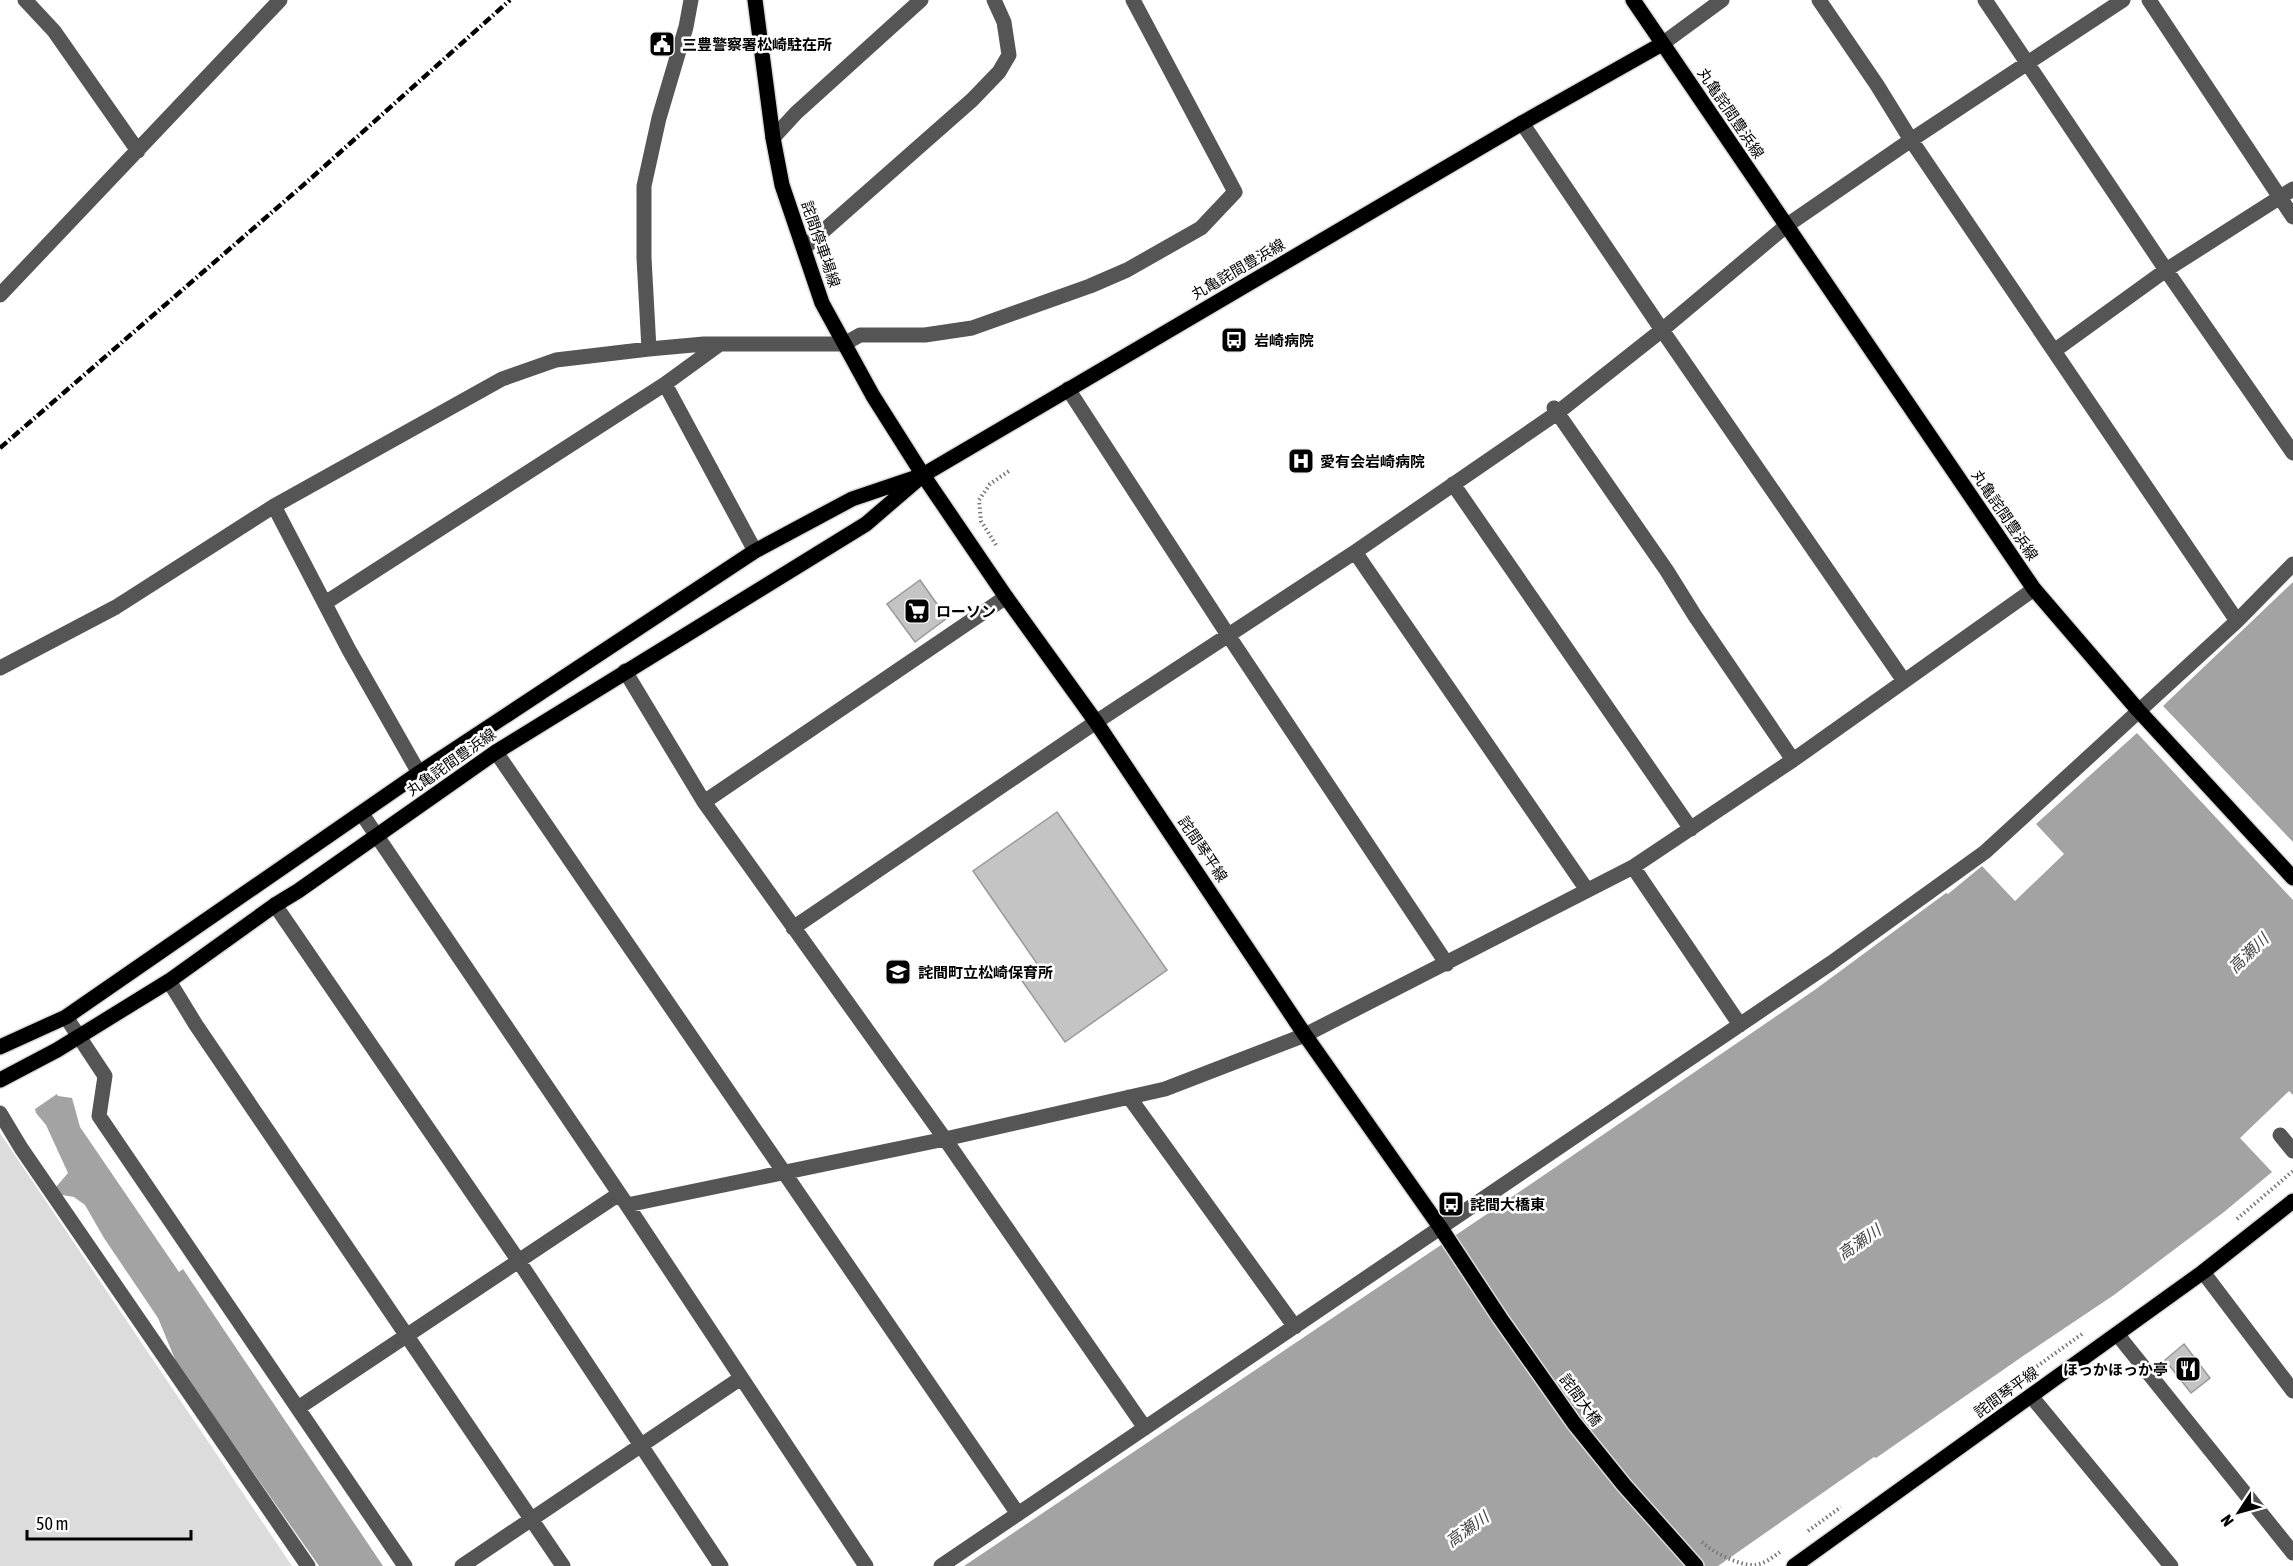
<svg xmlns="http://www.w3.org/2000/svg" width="2293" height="1566" font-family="'Asap Condensed','Noto Sans JP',sans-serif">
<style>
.green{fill:#dcdcdc}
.water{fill:#a3a3a3}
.building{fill:#c4c4c4;stroke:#999;stroke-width:1.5}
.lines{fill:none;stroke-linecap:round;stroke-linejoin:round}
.major-casing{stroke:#dbdbdb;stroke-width:18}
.path{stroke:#777;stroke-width:4;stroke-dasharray:1.5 3;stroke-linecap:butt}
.minor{stroke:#555;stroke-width:15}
.major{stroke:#000;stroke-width:15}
.rail{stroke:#000;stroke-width:4.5;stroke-dasharray:9 3 1.5 3;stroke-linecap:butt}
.labels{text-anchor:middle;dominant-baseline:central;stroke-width:5;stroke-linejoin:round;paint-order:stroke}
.poi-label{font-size:15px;font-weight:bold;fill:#000;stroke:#fff;text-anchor:start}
.street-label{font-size:15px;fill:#000;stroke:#fff}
.water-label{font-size:16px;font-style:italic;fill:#444;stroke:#fff}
</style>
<rect width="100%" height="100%" fill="#fff"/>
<path class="green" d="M0,1133L292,1566H0Z"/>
<path class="water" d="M2293,582V842L2163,706Z
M2137,733L2293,900V1095L2289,1091L2240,1138L2272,1172L2224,1212L2114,1295L2026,1354L1876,1458L1874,1457L1718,1566H964L1487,1214L1816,989L1946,893L1948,894L1982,866L2015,901L2064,854L2036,824Z
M57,1094L58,1096L72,1098L80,1127L179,1272L183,1269L383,1566H319L177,1364L158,1318L104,1238L85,1205L74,1197L62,1195L56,1187L68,1173L46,1125L36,1113L35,1109Z"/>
<path class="building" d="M920,580L947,618L915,642L887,604Z
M1057,812L1167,970L1065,1042L1020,978L1038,965L973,871Z
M2184,1344L2210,1378L2191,1393L2165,1360Z"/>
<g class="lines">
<g class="major-casing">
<path id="major" d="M755,0L773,138L782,185L822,303L873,396L923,475L1006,597L1096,722L1305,1035L1440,1227L1500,1318L1574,1423L1624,1485L1696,1566
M1633,0L2034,589L2138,710L2293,878
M0,1047L66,1017L419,773L755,551L852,499L914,478
M0,1080L57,1050L169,981L275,905L298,891L496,752L866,524L923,475L1522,123L1662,44
M1794,1566L2203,1272L2293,1201"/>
</g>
<path class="path" d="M996,545L981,521L979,500L990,484L1009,471
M2237,1219L2293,1171
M1993,1398L2082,1334
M1808,1531L1841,1507
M1702,1542C1712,1552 1740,1566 1755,1565C1764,1564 1773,1557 1780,1552"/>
<path class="minor" d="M25,0L54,31L138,151
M1819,0L1877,85L1911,140L2237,621
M1985,0L2166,270L2293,453
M2149,0L2293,217
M1662,44L1722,0
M1522,123L1662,330L1904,681
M773,138L796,113L921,0
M804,248L972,100L999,72L1009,55L1004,22L994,0
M0,295L280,0
M649,349L644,258V186L659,118L686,27L691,0
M2054,351L2166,270L2293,189
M665,384L755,551
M1068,389L1228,635L1447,964
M1554,408L1667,571L1695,616L1793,760
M1453,484L1691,829
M274,506L349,650L419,773
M1355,552L1587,890
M325,603L665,384L720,344
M0,668L116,607L274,506L502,379L556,360L649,349L704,344H844L860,335H925L972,328L1090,286L1127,270L1201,228L1235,192L1133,0
M625,671L704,802L945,1139L1145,1428
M496,752L1018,1514
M704,802L1006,597
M362,814L627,1205L866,1566
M1633,867L1740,1025
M275,905L518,1260L721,1566
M793,928L1096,722L1355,552L1557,413L1662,330L1786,226L1911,140L2123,0
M169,981L196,1025L563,1566
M66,1017L105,1076L99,1116L405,1566
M1129,1097L1295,1327
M0,1113L21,1148L308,1566
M2280,1135L2293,1151
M627,1205L945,1139L1165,1089L1305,1035L1633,867L1793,760L2034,589
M2203,1272L2293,1391
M2117,1334L2293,1553
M2031,1396L2171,1566
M298,1408L619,1194
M462,1566L741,1378
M941,1566L1831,963L1985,852L2237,621L2293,564"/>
<use href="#major" class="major"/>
<path class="rail" d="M0,448L308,181L510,0"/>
</g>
<defs>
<g id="civic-square" transform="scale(1.35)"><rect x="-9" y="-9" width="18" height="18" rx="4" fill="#000" stroke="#fff"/><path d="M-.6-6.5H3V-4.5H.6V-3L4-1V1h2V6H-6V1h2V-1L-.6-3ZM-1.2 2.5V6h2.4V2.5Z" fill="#fff"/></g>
<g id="bus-square" transform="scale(1.35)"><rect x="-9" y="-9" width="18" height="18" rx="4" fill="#000" stroke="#fff"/><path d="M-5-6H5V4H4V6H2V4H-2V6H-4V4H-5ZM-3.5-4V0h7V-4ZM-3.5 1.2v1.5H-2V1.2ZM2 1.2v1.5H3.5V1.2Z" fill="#fff"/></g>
<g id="hospital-square" transform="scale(1.35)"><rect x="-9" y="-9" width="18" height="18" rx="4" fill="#000" stroke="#fff"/><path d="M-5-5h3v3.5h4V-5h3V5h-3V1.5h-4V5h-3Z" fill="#fff"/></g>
<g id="supermarket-square" transform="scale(1.35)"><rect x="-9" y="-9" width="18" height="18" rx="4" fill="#000" stroke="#fff"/><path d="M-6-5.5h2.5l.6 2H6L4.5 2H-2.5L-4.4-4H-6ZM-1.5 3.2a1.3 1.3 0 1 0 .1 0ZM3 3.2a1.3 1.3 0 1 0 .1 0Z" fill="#fff"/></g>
<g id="school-square" transform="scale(1.35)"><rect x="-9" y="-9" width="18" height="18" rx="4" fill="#000" stroke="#fff"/><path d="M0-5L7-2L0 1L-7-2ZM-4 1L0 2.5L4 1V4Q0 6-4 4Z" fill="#fff"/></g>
<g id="restaurant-square" transform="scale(1.35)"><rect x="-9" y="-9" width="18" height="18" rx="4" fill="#000" stroke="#fff"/><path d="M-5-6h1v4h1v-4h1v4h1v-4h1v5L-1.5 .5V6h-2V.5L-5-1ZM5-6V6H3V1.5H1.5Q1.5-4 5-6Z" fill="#fff"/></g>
</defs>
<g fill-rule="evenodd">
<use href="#civic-square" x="662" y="44"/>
<use href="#bus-square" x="1234" y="340"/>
<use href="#hospital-square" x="1301" y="461"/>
<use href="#supermarket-square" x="917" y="611"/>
<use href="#school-square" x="898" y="972"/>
<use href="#bus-square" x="1451" y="1204"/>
<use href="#restaurant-square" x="2188" y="1369"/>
</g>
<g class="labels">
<g class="poi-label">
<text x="682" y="44">三豊警察署松崎駐在所</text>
<text x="1254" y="340">岩崎病院</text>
<text x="1320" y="461">愛有会岩崎病院</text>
<text x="936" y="611">ローソン</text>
<text x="918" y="972">詫間町立松崎保育所</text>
<text x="1470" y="1204">詫間大橋東</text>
<text x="2168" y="1369" text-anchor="end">ほっかほっか亭</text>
</g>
<g class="street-label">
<text transform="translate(1731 113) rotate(56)">丸亀詫間豊浜線</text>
<text transform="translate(821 244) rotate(71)">詫間停車場線</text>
<text transform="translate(1238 269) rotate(-30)">丸亀詫間豊浜線</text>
<text transform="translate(2005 515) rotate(56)">丸亀詫間豊浜線</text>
<text transform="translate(451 762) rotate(-35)">丸亀詫間豊浜線</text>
<text transform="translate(1203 849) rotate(56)">詫間琴平線</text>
<text transform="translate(2006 1392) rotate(-36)">詫間琴平線</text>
<text transform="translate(1581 1400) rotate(54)">詫間大橋</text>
</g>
<g class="water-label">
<text transform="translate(2248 953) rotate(-44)">高瀬川</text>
<text transform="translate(1859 1242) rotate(-35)">高瀬川</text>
<text transform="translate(1467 1529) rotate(-36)">高瀬川</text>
</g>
</g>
<g transform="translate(2239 1512) rotate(234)" stroke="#ffffff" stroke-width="4.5" paint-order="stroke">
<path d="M0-4.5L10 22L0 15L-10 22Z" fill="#000000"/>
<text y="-9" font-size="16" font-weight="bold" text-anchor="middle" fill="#000000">N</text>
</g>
<path d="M27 1530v9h164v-9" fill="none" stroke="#000000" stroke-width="3"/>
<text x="36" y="1530" font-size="18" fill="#000000" stroke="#ffffff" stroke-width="4.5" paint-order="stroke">50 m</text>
</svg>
